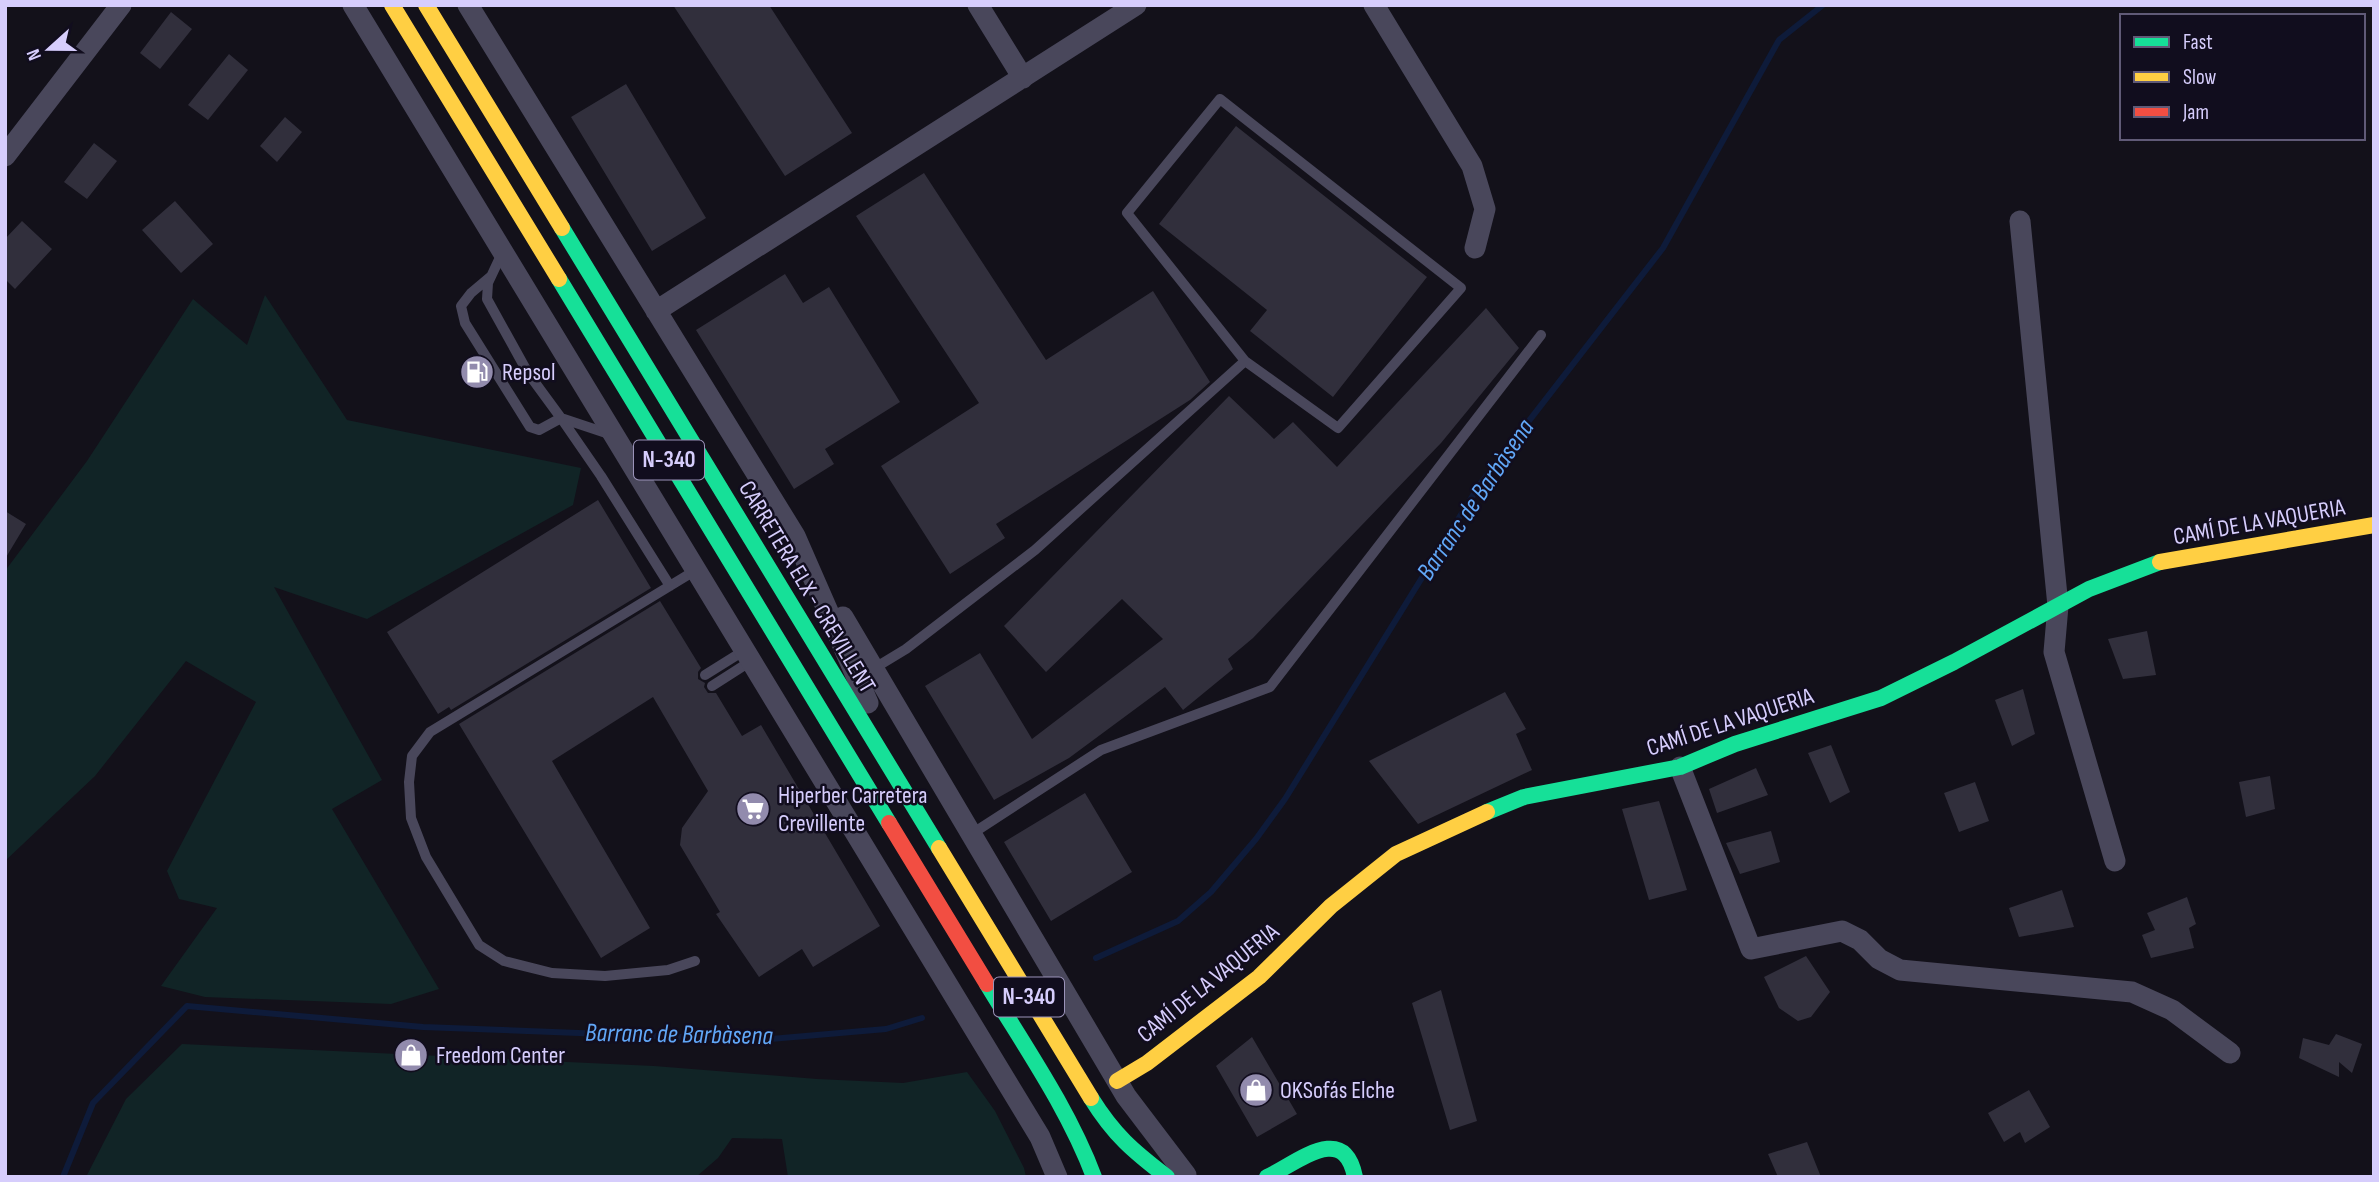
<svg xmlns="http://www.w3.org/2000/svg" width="2379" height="1182" font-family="'Sofia Sans Condensed',sans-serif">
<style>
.green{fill:#112426}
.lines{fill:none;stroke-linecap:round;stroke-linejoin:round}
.stream{stroke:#0e1b3a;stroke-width:6}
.building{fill:#312f3c}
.lane{stroke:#49475b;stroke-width:10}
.street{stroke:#49475b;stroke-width:21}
.fast{stroke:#16e098;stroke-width:16}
.slow{stroke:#ffcf43;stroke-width:16}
.jam{stroke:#f24e42;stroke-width:16}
.labels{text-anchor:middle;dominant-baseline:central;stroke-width:5;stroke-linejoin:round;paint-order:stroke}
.shield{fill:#110d1e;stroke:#9b93b9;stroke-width:2}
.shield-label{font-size:23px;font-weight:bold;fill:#d6cdfc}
.poi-label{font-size:24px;fill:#d6cdfc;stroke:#110d1e;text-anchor:start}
.street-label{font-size:24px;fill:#d6cdfc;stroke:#110d1e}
.water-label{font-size:26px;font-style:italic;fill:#61a7f7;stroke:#110d1e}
</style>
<rect width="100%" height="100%" fill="#13111a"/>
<path class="green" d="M265,295L347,420L581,468L573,505L367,619L274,587L382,780L332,809L439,989L391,1004L205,997L161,986L217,908L179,899L167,871L256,702L186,661L95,776L5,861V571L87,461L193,299L247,345Z
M182,1044L654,1066L817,1079L903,1083L967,1072L995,1111L1024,1168L1026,1177H788L782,1139L732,1138L718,1158L696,1177H86L126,1099Z"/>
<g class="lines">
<path class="stream" d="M1096,958L1178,921L1211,892L1256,839L1285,799L1480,484L1663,248L1779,40L1823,5
M63,1177L93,1103L187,1006L423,1027L759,1040L886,1029L922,1018"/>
</g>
<path class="building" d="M673,5H769L852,133L785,176Z
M171,12L192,29L160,69L140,53Z
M229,54L248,70L208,120L188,105Z
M626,84L706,218L652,251L571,117Z
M285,117L302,132L277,162L260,146Z
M1236,126L1427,277L1333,397L1250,331L1267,310L1159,224Z
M94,143L117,161L87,199L64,182Z
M924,173L1046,360L1153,291L1210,382L1190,400L996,524L1005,538L950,574L881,466L979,403L856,216Z
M175,201L213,244L181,273L142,230Z
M22,221L52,249L15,289L5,279V239Z
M785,274L803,303L829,287L900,402L825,449L834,464L794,489L696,330Z
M1486,308L1519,348L1441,443L1253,638L1228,659L1233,669L1183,710L1165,687L1069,758L994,800L925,686L980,653L1032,739L1163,639L1122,599L1046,672L1004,626L1229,396L1274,439L1293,422L1337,467Z
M598,500L651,588L451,710L449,707L438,714L387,632Z
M5,511L26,524L5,559Z
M660,601L701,668L698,672V679L705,683L704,687L708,693H716L742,736L761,725L880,926L813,967L802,949L759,977L716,914L720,912L680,845L682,828L708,791L653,697L552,761L650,928L601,958L459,724Z
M2147,631L2156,675L2123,679L2108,639Z
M2023,689L2035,734L2012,746L1995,700Z
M1505,692L1526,729L1516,734L1532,770L1418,824L1369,761Z
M1831,745L1850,792L1830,803L1808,753Z
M1756,768L1768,795L1717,813L1709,789Z
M2270,776L2275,809L2246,817L2239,782Z
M1975,782L1989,821L1959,832L1944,793Z
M1085,793L1132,872L1051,921L1004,842Z
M1659,801L1687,890L1649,900L1622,809Z
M1771,831L1780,862L1740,874L1726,843Z
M2062,890L2074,927L2019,937L2009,908Z
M2187,897L2196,924L2189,928L2194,948L2151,958L2142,935L2155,930L2147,913Z
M1806,956L1830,992L1811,1017L1798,1021L1779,1008L1764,977Z
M1441,990L1477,1121L1450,1130L1412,1003Z
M2336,1034L2362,1044L2352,1073L2339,1062V1077L2299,1058L2303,1038L2329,1045Z
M1252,1037L1297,1114L1257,1137L1216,1066Z
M2029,1090L2050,1127L2025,1143L2020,1132L2004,1142L1988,1113Z
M1807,1142L1821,1177H1778L1768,1154Z"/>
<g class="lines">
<path class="lane" d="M503,251L488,283L487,299L528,373L561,418L612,435
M490,277L471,293L461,306L465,323L530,427L539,430L561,418L601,476L670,586
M873,669L906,649L1035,550L1245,361L1338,428L1461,288L1220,99L1127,213L1245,361
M705,675L745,650
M712,686L751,661
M970,835L1101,750L1270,687L1541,335
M695,961L668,970L605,976L552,973L504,961L479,945L426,857L411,818L409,782L412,756L430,732L696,570"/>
<path class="street" d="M353,5L1040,1137L1057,1177
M468,5L795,536L868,703
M978,5L1023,78
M1374,5L1472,166L1485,209L1475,248
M5,156L121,5
M2020,221L2058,606L2054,652L2115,861
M656,311L1136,5
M843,617L1126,1096L1186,1175
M1680,767L1751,949L1842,931L1860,940L1879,959L1900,970L2132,992L2172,1010L2230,1053"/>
<path class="fast" d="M562,228L939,848
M559,279L889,823
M1487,812L1524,797L1680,767L1735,744L1881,698L1954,662L2089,589L2160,562
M987,984C1025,1047 1068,1108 1094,1177
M1091,1098C1114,1135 1133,1151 1167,1177
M1267,1177C1297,1163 1344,1121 1355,1177"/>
<path class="slow" d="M392,5L559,279
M426,5L562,228
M2160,562L2374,525
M939,848L1091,1098
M1117,1081L1147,1063L1259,977L1331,906L1396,854L1487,812"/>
<path class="jam" d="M889,823L987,984"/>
</g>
<defs>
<g id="fuel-disc" transform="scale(1.75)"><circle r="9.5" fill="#928bad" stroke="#110d1e"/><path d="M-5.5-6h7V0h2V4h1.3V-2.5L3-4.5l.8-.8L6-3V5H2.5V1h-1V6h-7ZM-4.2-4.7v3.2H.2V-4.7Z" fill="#fff"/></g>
<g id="supermarket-disc" transform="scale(1.75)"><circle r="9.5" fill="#928bad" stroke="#110d1e"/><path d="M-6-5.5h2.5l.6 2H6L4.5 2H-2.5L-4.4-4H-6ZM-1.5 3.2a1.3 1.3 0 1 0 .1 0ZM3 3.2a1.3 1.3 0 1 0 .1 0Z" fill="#fff"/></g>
<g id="shop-disc" transform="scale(1.75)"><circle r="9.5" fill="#928bad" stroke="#110d1e"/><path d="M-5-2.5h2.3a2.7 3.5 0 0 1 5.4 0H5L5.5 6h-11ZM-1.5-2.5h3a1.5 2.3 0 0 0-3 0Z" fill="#fff"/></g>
</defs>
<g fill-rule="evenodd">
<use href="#fuel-disc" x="477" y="372"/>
<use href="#supermarket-disc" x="753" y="809"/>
<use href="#shop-disc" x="411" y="1055"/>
<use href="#shop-disc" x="1256" y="1090"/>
</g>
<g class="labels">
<g class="shield">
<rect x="634" y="440.5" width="70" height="39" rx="5"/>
<rect x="994" y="977.5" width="70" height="39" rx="5"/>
</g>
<g class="shield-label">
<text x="669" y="460">N-340</text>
<text x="1029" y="997">N-340</text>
</g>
<g class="poi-label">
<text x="502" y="372">Repsol</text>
<text x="778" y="795">Hiperber Carretera<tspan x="778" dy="28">Crevillente</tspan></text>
<text x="436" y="1055">Freedom Center</text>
<text x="1280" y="1090">OKSofás Elche</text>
</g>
<g class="street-label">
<text transform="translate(2259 522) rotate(-10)">CAMÍ DE LA VAQUERIA</text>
<text transform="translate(807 587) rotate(59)">CARRETERA ELX - CREVILLENT</text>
<text transform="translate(1730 722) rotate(-18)">CAMÍ DE LA VAQUERIA</text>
<text transform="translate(1208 983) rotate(-39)">CAMÍ DE LA VAQUERIA</text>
</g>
<g class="water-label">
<text transform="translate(1476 500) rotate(-56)">Barranc de Barbàsena</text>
<text transform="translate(679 1035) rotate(1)">Barranc de Barbàsena</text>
</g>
</g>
<rect width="2379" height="1182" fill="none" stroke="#d6cdfc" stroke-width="14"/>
<rect x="2120" y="14" width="245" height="126" fill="#110d1e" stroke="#605a77" stroke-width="2"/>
<rect x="2134" y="37" width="35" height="10" fill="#16e098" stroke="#605a77" stroke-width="2"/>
<text x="2183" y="49" font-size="21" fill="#d6cdfc">Fast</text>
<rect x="2134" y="72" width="35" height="10" fill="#ffcf43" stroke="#605a77" stroke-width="2"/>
<text x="2183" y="84" font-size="21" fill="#d6cdfc">Slow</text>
<rect x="2134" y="107" width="35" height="10" fill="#f24e42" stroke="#605a77" stroke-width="2"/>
<text x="2183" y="119" font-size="21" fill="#d6cdfc">Jam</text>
<g transform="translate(49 49) rotate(249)" stroke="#110d1e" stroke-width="5" paint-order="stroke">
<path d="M0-5L12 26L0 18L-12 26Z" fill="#d6cdfc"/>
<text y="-10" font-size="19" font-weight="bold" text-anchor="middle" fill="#d6cdfc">N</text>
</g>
</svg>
